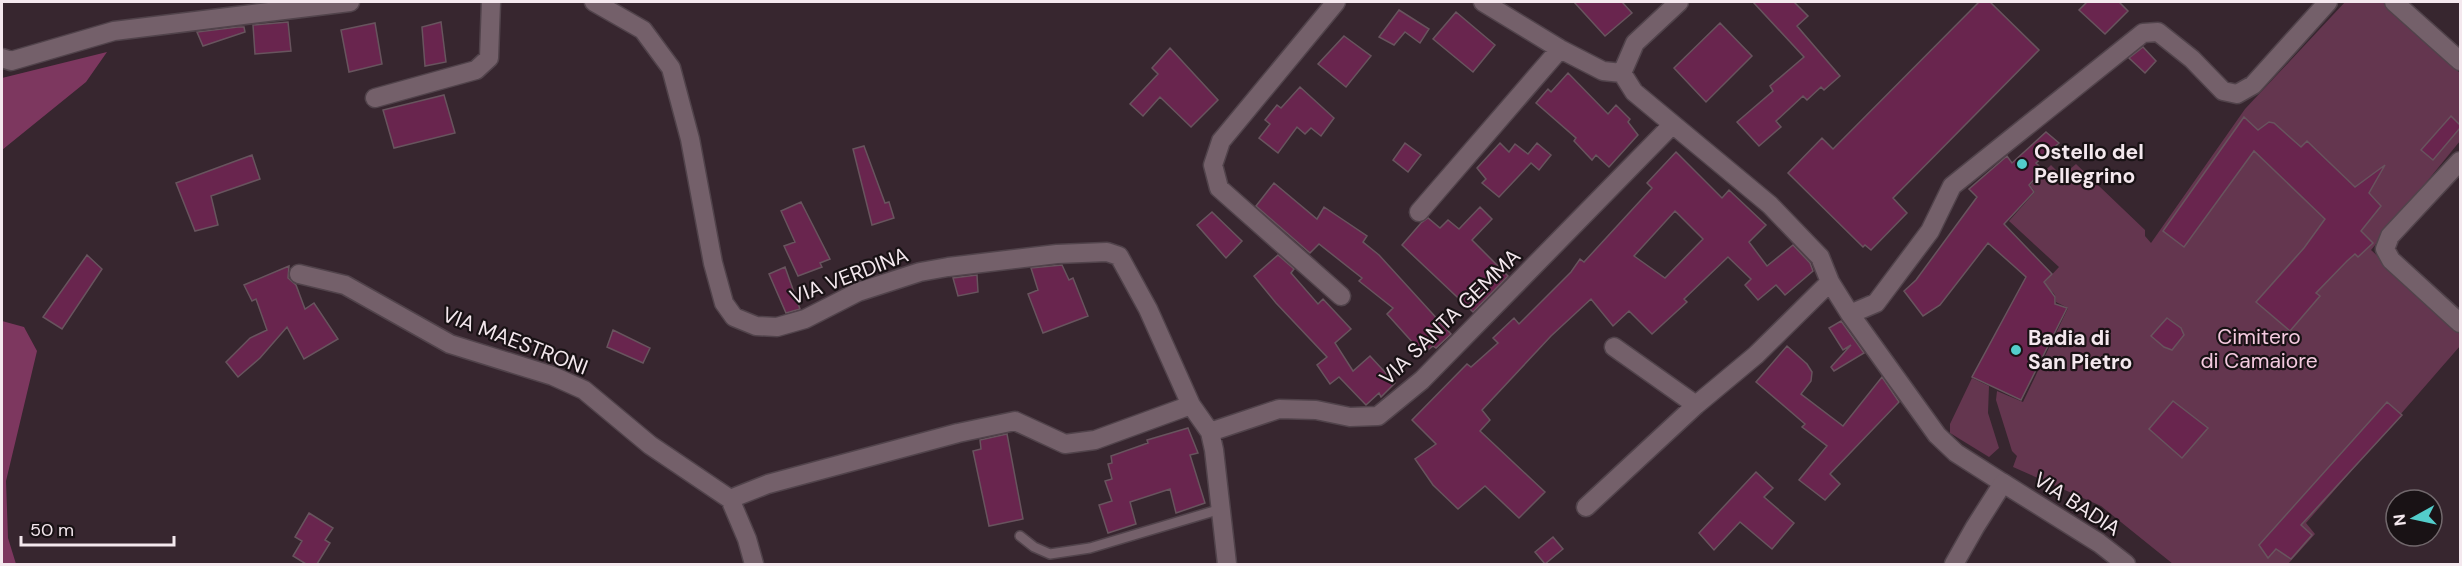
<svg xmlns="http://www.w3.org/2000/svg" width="2462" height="566" font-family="'DM Sans',sans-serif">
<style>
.green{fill:#64364f}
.forest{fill:#7d375f}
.building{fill:#69254e;stroke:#68545e;stroke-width:1.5;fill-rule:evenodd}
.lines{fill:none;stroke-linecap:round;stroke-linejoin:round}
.lane-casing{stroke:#51434b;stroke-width:12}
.street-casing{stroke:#51434b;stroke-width:21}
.secondary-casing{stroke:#51434b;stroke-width:21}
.lane{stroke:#74606a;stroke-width:9}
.street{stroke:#74606a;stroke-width:18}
.secondary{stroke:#74606a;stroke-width:18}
.poi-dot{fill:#53cdcb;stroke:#191215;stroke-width:2}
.labels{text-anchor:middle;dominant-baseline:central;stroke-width:4.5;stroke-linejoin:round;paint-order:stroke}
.poi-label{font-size:21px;font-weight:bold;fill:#f4e8ee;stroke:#191215;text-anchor:start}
.street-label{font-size:21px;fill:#f4e8ee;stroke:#191215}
.park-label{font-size:21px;fill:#f4cadf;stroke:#191215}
</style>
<rect width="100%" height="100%" fill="#37262f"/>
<path class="green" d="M2345,2H2384L2460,73V141L2371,250L2460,331V346L2306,523L2315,534L2288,564H2173L2101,506L2013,467L2017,456L2012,451L1996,400L1997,391L2023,402L2068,308L2056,302C2057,293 2049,288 2041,286L2059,267L2009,221L2035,192L2030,185L2051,165L2062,176L2076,164L2145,230V236L2151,243L2245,109Z
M1972,378L1989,386L1988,413L1999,448L1989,457L1950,433V424Z"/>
<path class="forest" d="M107,52L86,82L2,150V78Z
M2,321L24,327L37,351L6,481L8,538L16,564H2Z"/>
<path class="building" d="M1574,2H1622L1632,13L1605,36Z
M1753,2H1794L1808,16L1797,26L1840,76L1824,90L1821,87L1807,100L1803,96L1776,121L1781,127L1759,146L1737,122L1773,91L1770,86L1804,57Z
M1979,2H1990L2039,50L1893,198L1907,213L1871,250L1865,245L1863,247L1788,173L1822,138L1833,149Z
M2087,2H2119L2128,11L2105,34L2079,10Z
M1399,10L1429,29L1420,43L1405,32L1394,45L1379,37Z
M1456,12L1495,45L1473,72L1433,39Z
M288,22L291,51L255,54L253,25Z
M441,22L446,62L425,66L422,27Z
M375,23L382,64L349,72L341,30Z
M1720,23L1752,56L1706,102L1674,68Z
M238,27H244L245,32L203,46L197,32Z
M1344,36L1371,56L1346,87L1318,64Z
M2143,47L2156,61L2145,73L2129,58Z
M1170,48L1218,100L1191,127L1160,97L1143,116L1130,104L1158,74L1152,68Z
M1568,73L1608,114L1616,105L1630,119L1628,122L1638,135L1609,167L1596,155L1592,160L1574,141L1576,138L1536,103L1548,89L1551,92Z
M1300,87L1334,118L1321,136L1311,128L1305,134L1297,127L1278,153L1259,138L1270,124L1265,120L1277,105L1281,108Z
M444,95L455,133L394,148L383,110Z
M2451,116L2460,125V128L2433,160L2421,150Z
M2244,117L2258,130L2269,122L2274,123L2301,147L2307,141L2355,187L2385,165L2369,193L2381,206L2361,231L2373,243L2358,257L2355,254L2347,261L2316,293L2320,296L2290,331L2256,302L2304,248L2325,219L2254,151L2184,247L2163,231Z
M2046,132L2059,143L2036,163L2043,170L2029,185L2034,192L2004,224L2052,274L2044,282L2055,297V304L2067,308L2021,400L1972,377L2026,277L2015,267L1988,243L1940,305L1923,316L1904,291L1916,280L1977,197L1969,189L2007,156L2012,163Z
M1405,143L1421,155L1408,172L1393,160Z
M1500,143L1509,152L1515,144L1528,154L1537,143L1551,155L1539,170L1531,163L1499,197L1482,183L1486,179L1477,168Z
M864,146L885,203L889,202L894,218L872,225L853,149Z
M1676,152L1722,198L1729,190L1766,225L1749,242L1767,266L1793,245L1810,263L1813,271L1785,295L1776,285L1758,300L1745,285L1751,279L1728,257L1684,299L1687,302L1652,334L1629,311L1613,326L1591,299L1551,336L1482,410L1490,420L1480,431L1545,492L1519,518L1485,486L1458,509L1433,485L1415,459L1436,444L1412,420L1467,364L1471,367L1498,343L1493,338L1514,318L1519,324L1571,272L1580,259L1584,262L1652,188L1647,183ZM1675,211L1703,239L1665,278L1634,256Z
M252,155L260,179L211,196L218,225L195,231L176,183Z
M1274,183L1317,219L1324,207L1367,236L1363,242L1379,255L1451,334L1436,348L1433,346L1423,354L1387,314L1393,308L1359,281L1362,278L1319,244L1310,253L1256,206Z
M801,202L830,259L820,263L822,267L798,276L784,246L795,242L781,211Z
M1480,207L1492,219L1472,240L1508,276L1473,312L1402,245L1421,223L1428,218L1440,228L1448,220L1459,229Z
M1212,212L1242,241L1226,258L1197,225Z
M87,255L102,269L62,329L43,317Z
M1278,255L1294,269L1291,273L1318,304L1323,299L1351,329L1335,343L1353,371L1370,356L1395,383L1381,397L1379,393L1366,405L1339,377L1330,384L1317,365L1327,357L1276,303L1254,276Z
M1062,265L1069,280L1073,278L1088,316L1043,333L1028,294L1038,290L1031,268Z
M289,266L288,278L296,285L305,309L314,303L338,339L304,359L287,327L260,358L238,377L226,362L250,338L267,330L256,299L252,301L244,285Z
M785,267L800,309L786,313L769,274Z
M977,275L978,292L958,296L953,278Z
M2167,318L2181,328L2184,335L2172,350L2164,347L2151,336Z
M1841,321L1864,353L1834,371L1831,367L1851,345L1843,350L1829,328Z
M613,330L650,348L643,363L607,347Z
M1787,346L1807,364L1812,372L1811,381L1801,394L1843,426L1882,377L1899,402L1830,474L1840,484L1825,500L1799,480L1827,446L1802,427L1805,424L1756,382Z
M2173,401L2208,428L2182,458L2149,429Z
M2387,402L2402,415L2301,525L2312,535L2291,559L2276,549L2268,558L2259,545Z
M1188,428L1198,453L1190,455L1205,503L1176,513L1170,489L1130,502L1136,524L1108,533L1099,505L1112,501L1105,481L1112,479L1108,464L1112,463L1111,456L1148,443L1147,440Z
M1007,434L1023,519L989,526L973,451L981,449L980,440Z
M1756,472L1773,488L1764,497L1794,523L1772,549L1740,522L1714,550L1699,533Z
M309,513L333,528L325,540L330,543L317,564H306L293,556L302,541L295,537Z
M1553,537L1563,549L1545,564L1535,552Z"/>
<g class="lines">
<g class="lane-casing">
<path id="lane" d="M1020,536L1034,547L1050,554L1090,548L1221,509"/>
</g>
<g class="street-casing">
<path id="street" d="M594,2L643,30L671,68L690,139L713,263L724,303L734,317L756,326L777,327L805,319L858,292L920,272L948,267L1057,254L1107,252L1119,256L1148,309L1191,405L1210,432L1214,450L1227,564
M1336,2L1221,141L1213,165L1219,188L1341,296
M1483,2L1560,49L1603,71L1622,73L1634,92L1770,205L1820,257L1830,282L1850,314L1937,435L1956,453L2003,483
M2394,2L2460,61
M2,58L11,61L114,31L350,2
M1622,73L1635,43L1679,2
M375,98L476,70L489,58L491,2
M2460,161L2390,236L2385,249L2391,260L2460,323
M1419,212L1560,49
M299,274L345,285L450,344L553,376L584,390L650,445L730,499L747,539L754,564
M1850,314L1876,303L1930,231L1952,186L2143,33L2158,32L2192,59L2223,91L2237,94L2253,85L2328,2
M1614,347L1696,405
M1210,432L1279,409L1316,410L1350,417L1378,416L1422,380L1672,125
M730,499L768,484L958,433L1015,421L1065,444L1095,440L1191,405
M1586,507L1696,405L1756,355L1830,282"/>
</g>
<g class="secondary-casing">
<path id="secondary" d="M1954,564L1975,527L2003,483L2099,543L2126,564"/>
</g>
<use href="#lane" class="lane"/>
<use href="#street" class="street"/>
<use href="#secondary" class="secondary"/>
</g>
<g class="poi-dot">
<circle cx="2022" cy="164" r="6"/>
<circle cx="2016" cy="350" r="6"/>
</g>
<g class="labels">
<g class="poi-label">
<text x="2034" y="152">Ostello del<tspan x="2034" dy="24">Pellegrino</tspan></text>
<text x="2028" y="338">Badia di<tspan x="2028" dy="24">San Pietro</tspan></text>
</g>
<g class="street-label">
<text transform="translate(849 276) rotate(-21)">VIA VERDINA</text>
<text transform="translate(1450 317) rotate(-44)">VIA SANTA GEMMA</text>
<text transform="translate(515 341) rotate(21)">VIA MAESTRONI</text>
<text transform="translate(2077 504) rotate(33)">VIA BADIA</text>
</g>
<g class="park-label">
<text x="2259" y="337">Cimitero<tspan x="2259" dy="24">di Camaiore</tspan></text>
</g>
</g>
<rect width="2462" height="566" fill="none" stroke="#f4e8ee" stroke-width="6"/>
<g transform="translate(2414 518) rotate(262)"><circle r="28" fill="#191215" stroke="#71686c" stroke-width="1.5"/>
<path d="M0-4.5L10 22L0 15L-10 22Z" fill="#53cdcb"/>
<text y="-9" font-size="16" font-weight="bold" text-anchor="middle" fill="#f4e8ee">N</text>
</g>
<path d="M21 536v9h153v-9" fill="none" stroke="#f4e8ee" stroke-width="3"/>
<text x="30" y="536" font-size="18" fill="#f4e8ee" stroke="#191215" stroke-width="4.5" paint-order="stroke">50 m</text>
</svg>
